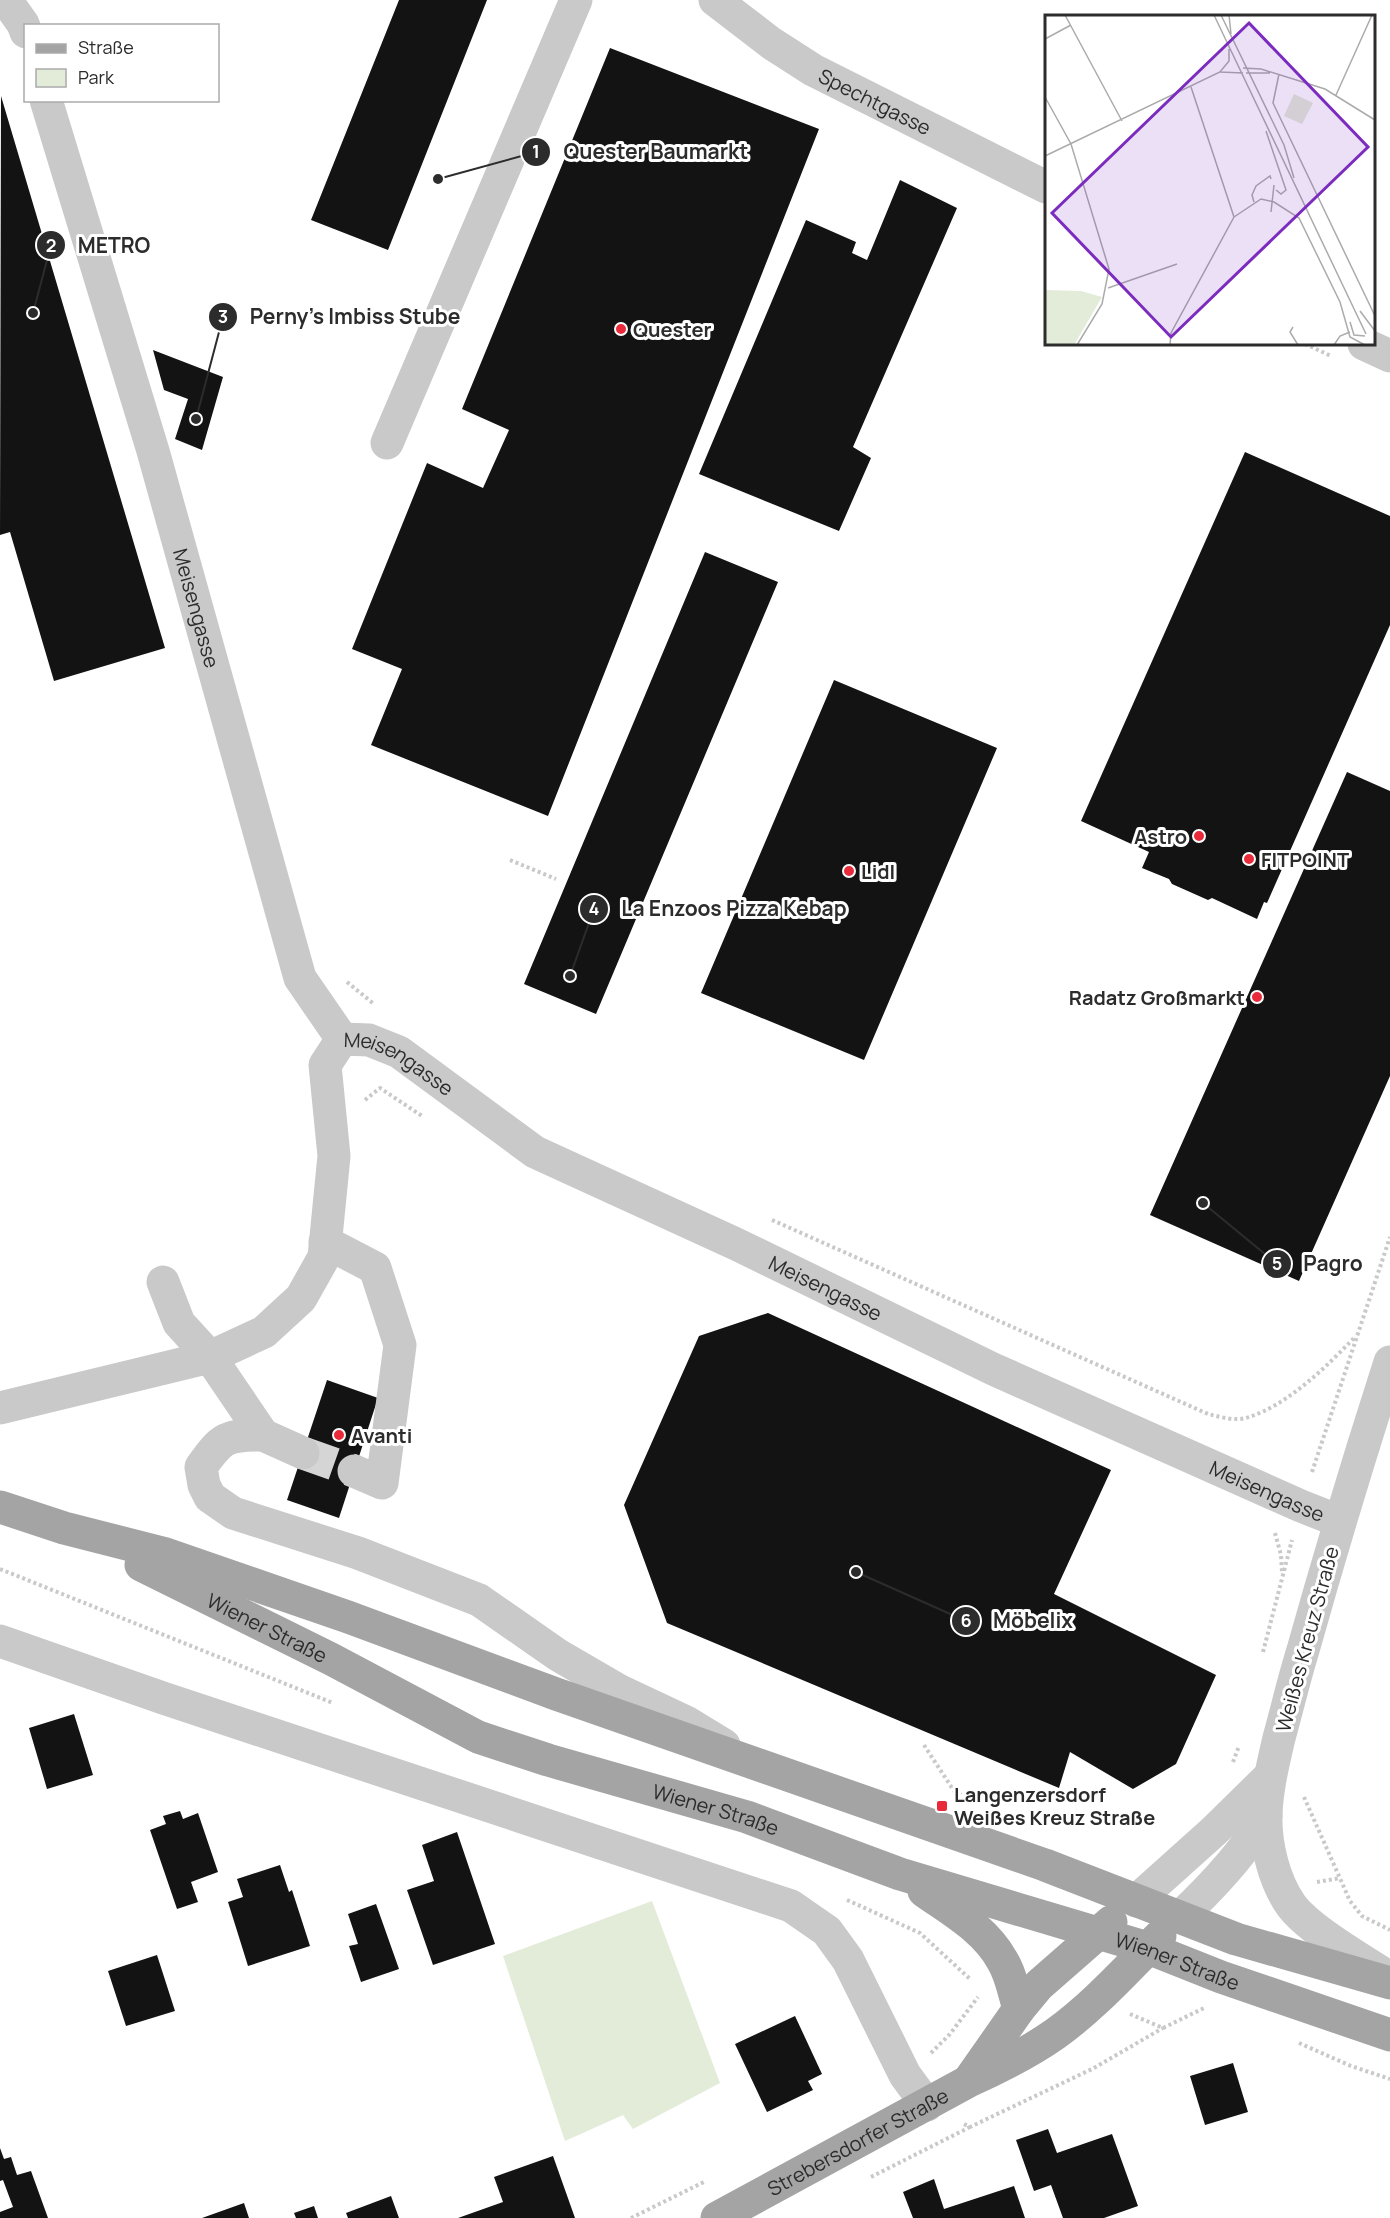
<svg xmlns="http://www.w3.org/2000/svg" width="1390" height="2218" font-family="Manrope,sans-serif">
<style>
.green{fill:#e3ebd9}
.building{fill:#131313}
.lines{fill:none;stroke-linecap:round;stroke-linejoin:round}
.minor-tunnel{stroke:#d5d5d5;stroke-width:33;stroke-dasharray:33 16;stroke-linecap:butt}
.path{stroke:#c9c9c9;stroke-width:4;stroke-dasharray:3 3;stroke-linecap:butt}
.minor{stroke:#c9c9c9;stroke-width:33}
.major{stroke:#a4a4a4;stroke-width:33}
.poi-dot{fill:#e82a3b;stroke:#fff;stroke-width:2}
.labels{text-anchor:middle;dominant-baseline:central;stroke-width:6;stroke-linejoin:round;paint-order:stroke}
.street-label{font-size:20px;fill:#2c2c2c;stroke:#fff}
.poi-label{font-size:20px;font-weight:bold;fill:#2c2c2c;stroke:#fff;text-anchor:start}
.inset-road{fill:none;stroke:#ababab;stroke-width:1.5}
.view{fill:#7b2cbf;fill-opacity:0.15;stroke:#7b2cbf;stroke-width:3}
.inset-edge{fill:none;stroke:#2c2c2c;stroke-width:3}
.leader{fill:none;stroke:#2c2c2c;stroke-width:2}
.callout-dot{fill:#2c2c2c;stroke:#fff;stroke-width:2}
.mark-label{font-size:18px;text-anchor:middle;font-weight:bold;fill:#fff}
.callout-label{font-size:21px;text-anchor:middle;font-weight:bold;fill:#2c2c2c;stroke:#fff;stroke-width:6;stroke-linejoin:round;paint-order:stroke}
</style>
<rect width="100%" height="100%" fill="#fff"/>
<path class="green" d="M652,1901L720,2083L633,2129L623,2115L565,2141L503,1956Z"/>
<path class="building" d="M399,0H487L388,250L311,220Z
M610,48L819,129L548,816L371,745L402,669L352,649L427,463L483,488L509,430L462,409Z
M1,96L165,648L54,681L10,532L0,535Z
M900,180L957,208L853,447L871,458L839,531L699,474L806,220L856,242L852,253L867,260Z
M153,350L223,377L202,450L175,439L188,399L164,390Z
M1245,452L1390,516V625L1267,903L1264,902L1257,919L1212,898L1208,900L1172,884L1169,879L1142,868L1149,852L1081,821Z
M705,552L778,582L596,1014L524,984Z
M834,680L997,748L864,1060L701,993Z
M1347,772L1390,791V1076L1299,1281L1150,1215Z
M768,1313L1111,1470L1054,1594L1216,1675L1176,1764L1133,1789L1070,1752L1059,1788L667,1623L624,1505L699,1336Z
M327,1380L378,1398L339,1518L287,1500Z
M74,1714L93,1775L47,1789L29,1728Z
M180,1811L183,1819L198,1813L218,1872L191,1882L198,1902L177,1909L150,1830L166,1824L163,1816Z
M457,1832L495,1944L433,1965L407,1890L434,1881L422,1845Z
M280,1865L289,1892L292,1890L310,1946L248,1966L228,1902L243,1897L237,1879Z
M376,1904L399,1969L361,1982L349,1946L358,1944L348,1914Z
M157,1955L175,2011L126,2026L108,1971Z
M795,2016L822,2074L808,2081L813,2090L767,2112L735,2044Z
M1233,2063L1248,2112L1205,2125L1190,2076Z
M1048,2129L1057,2153L1112,2134L1138,2206L1104,2218H1063L1051,2185L1034,2191L1016,2140Z
M0,2148L4,2159L11,2157L17,2175L31,2171L48,2218H0V2212L13,2207L3,2180L0,2181Z
M553,2156L575,2218H458L503,2202L494,2177Z
M934,2179L944,2209L1014,2186L1025,2218H913L903,2192Z
M391,2196L399,2218H348L346,2213Z
M244,2203L249,2218H202Z
M314,2206L318,2218H296L294,2213Z"/>
<g class="lines">
<path class="minor-tunnel" d="M303,1453L354,1471"/>
<path class="path" d="M1305,344L1331,356
M510,860L556,879
M347,982L374,1004
M365,1100L380,1088L422,1116
M772,1220L1208,1414C1221,1417 1236,1422 1249,1417C1289,1404 1326,1367 1355,1337
M1312,1472L1390,1237
M1275,1533L1281,1555L1282,1572
M0,1569L333,1703
M1263,1652L1292,1540
M924,1745L954,1791L969,1799
M1233,1762L1239,1746
M1304,1797L1350,1901L1362,1916L1390,1930
M1317,1882L1340,1878
M847,1900L920,1933L970,1979
M1130,2014L1163,2028L1204,2008
M1299,2043L1351,2066L1390,2079
M931,2053L950,2034L978,1997
M964,2124L970,2127L1092,2069L1163,2028
M871,2177L970,2127
M631,2218L706,2181"/>
<g class="minor">
<path d="M6,0L23,24L26,32"/>
<path id="s1" d="M715,0L771,43L813,70L1046,187"/>
<path id="s2" d="M46,100L153,451L300,978L342,1039"/>
<path d="M1364,344L1390,356"/>
<path d="M387,443L576,0"/>
<path id="s3" d="M342,1039L369,1040L399,1052L535,1152L736,1244L993,1369L1301,1506L1339,1521"/>
<path d="M325,1242L375,1268L400,1345L382,1483L354,1471"/>
<path d="M163,1282L179,1323L210,1357L263,1435L303,1453"/>
<path d="M1390,1362C1359,1458 1330,1554 1303,1650C1294,1679 1287,1709 1279,1738C1273,1764 1267,1788 1266,1814C1265,1844 1274,1881 1291,1905C1308,1929 1364,1961 1390,1978"/>
<path d="M0,1408L210,1357L264,1332L301,1298L324,1257L334,1156L325,1065L342,1039"/>
<path d="M263,1435C226,1435 222,1437 201,1467L204,1485L210,1497L233,1513L358,1553L479,1600L558,1655L620,1691L688,1723L724,1745"/>
<path d="M0,1641L163,1698L791,1906L827,1931L848,1960L905,2075L927,2105"/>
<path d="M1136,1901L1214,1831L1268,1778"/>
<path d="M1180,1917C1212,1887 1243,1854 1266,1816"/>
</g>
<g class="major">
<path d="M0,1507L64,1528L166,1554L348,1617L556,1694L1045,1865L1236,1939L1390,1983"/>
<path id="s4" d="M141,1565L331,1659L478,1737L548,1760L747,1817L900,1874L1148,1948L1221,1977L1390,2035"/>
<path d="M924,1891C952,1911 985,1929 1002,1960C1011,1974 1014,1993 1019,2009"/>
<path d="M970,2079L1019,2009L1039,1985L1111,1922"/>
<path id="s5" d="M717,2218L969,2081C998,2068 1028,2053 1055,2034C1093,2007 1127,1969 1160,1936"/>
</g>
</g>
<g class="poi-dot">
<circle cx="621" cy="329" r="6"/>
<circle cx="1199" cy="836" r="6"/>
<circle cx="1249" cy="859" r="6"/>
<circle cx="849" cy="871" r="6"/>
<circle cx="1257" cy="997" r="6"/>
<circle cx="339" cy="1435" r="6"/>
<rect x="936" y="1800" width="12" height="12" rx="3"/>
</g>
<g class="labels">
<g class="street-label">
<text stroke="none"><textPath href="#s1" startOffset="190">Spechtgasse</textPath></text>
<text stroke="none"><textPath href="#s2" startOffset="530">Meisengasse</textPath></text>
<text stroke="none"><textPath href="#s3" startOffset="63">Meisengasse</textPath></text>
<text stroke="none"><textPath href="#s3" startOffset="549">Meisengasse</textPath></text>
<text stroke="none"><textPath href="#s3" startOffset="1035">Meisengasse</textPath></text>
<text stroke="none"><textPath href="#s4" startOffset="141">Wiener Straße</textPath></text>
<text transform="translate(1307 1639) rotate(-75)">Weißes Kreuz Straße</text>
<text stroke="none"><textPath href="#s4" startOffset="627">Wiener Straße</textPath></text>
<text stroke="none"><textPath href="#s4" startOffset="1113">Wiener Straße</textPath></text>
<text stroke="none"><textPath href="#s5" startOffset="160">Strebersdorfer Straße</textPath></text>
</g>
<g class="poi-label">
<text x="633" y="329">Quester</text>
<text x="1187" y="836" text-anchor="end">Astro</text>
<text x="1261" y="859">FITPOINT</text>
<text x="861" y="871">Lidl</text>
<text x="1245" y="997" text-anchor="end">Radatz Großmarkt</text>
<text x="351" y="1435">Avanti</text>
<text x="954" y="1794">Langenzersdorf<tspan x="954" dy="23">Weißes Kreuz Straße</tspan></text>
</g>
</g>
<g transform="translate(1045 15)">
<rect width="330" height="330" fill="#fff"/>
<path d="M249,79L268,88L257,109L239,101ZM0,275L36,276L57,282L29,330H0Z" fill="#e3ebd9"/>
<path class="inset-road" d="M20,0L77,106M169,0L321,319M176,0L239,130L249,163M184,0L186,19M0,24L26,10M198,53L216,54L280,74L330,105M175,57L198,58M201,58H225M234,59L228,88L330,301M291,80L327,0M0,82L26,129L64,254L57,289L32,330M221,116L241,175L236,179L231,175M0,141L175,57L184,46V34M209,187L207,180L211,171L225,161L226,164M226,197L229,170M189,202L216,184L229,187L254,203L295,287L305,322L320,330M63,273L132,249M315,296L330,316M305,307L309,320L320,321M248,312L245,317L253,330M125,330L126,318L189,202L146,72M289,330L295,321L305,317"/>
<path class="view" d="M204,8L323,132L126,322L7,198Z"/>
<rect width="330" height="330" class="inset-edge"/>
</g>
<path class="leader" d="M438 179L536 152M33 313L51 245M196 419L223 317M570 976L594 909M1203 1203L1277 1264M856 1572L966 1621"/>
<g class="callout-dot">
<circle cx="438" cy="179" r="6"/>
<circle cx="33" cy="313" r="6"/>
<circle cx="196" cy="419" r="6"/>
<circle cx="570" cy="976" r="6"/>
<circle cx="1203" cy="1203" r="6"/>
<circle cx="856" cy="1572" r="6"/>
<circle cx="536" cy="152" r="15"/>
<circle cx="51" cy="245" r="15"/>
<circle cx="223" cy="317" r="15"/>
<circle cx="594" cy="909" r="15"/>
<circle cx="1277" cy="1264" r="15"/>
<circle cx="966" cy="1621" r="15"/>
</g>
<g class="mark-label">
<text x="536" y="158">1</text>
<text x="51" y="252">2</text>
<text x="223" y="323">3</text>
<text x="594" y="915">4</text>
<text x="1277" y="1270">5</text>
<text x="966" y="1627">6</text>
</g>
<g class="callout-label">
<text x="656" y="159">Quester Baumarkt</text>
<text x="114" y="253">METRO</text>
<text x="355" y="324">Perny’s Imbiss Stube</text>
<text x="734" y="916">La Enzoos Pizza Kebap</text>
<text x="1333" y="1271">Pagro</text>
<text x="1033" y="1628">Möbelix</text>
</g>
<rect x="24" y="24" width="195" height="78" fill="#ffffff" stroke="#ababab" stroke-width="1.5"/>
<rect x="36" y="44" width="30" height="9" fill="#a4a4a4" stroke="#ababab" stroke-width="1.5"/>
<text x="78" y="54" font-size="18" fill="#2c2c2c">Straße</text>
<rect x="36" y="69" width="30" height="18" fill="#e3ebd9" stroke="#ababab" stroke-width="1.5"/>
<text x="78" y="84" font-size="18" fill="#2c2c2c">Park</text>
</svg>
